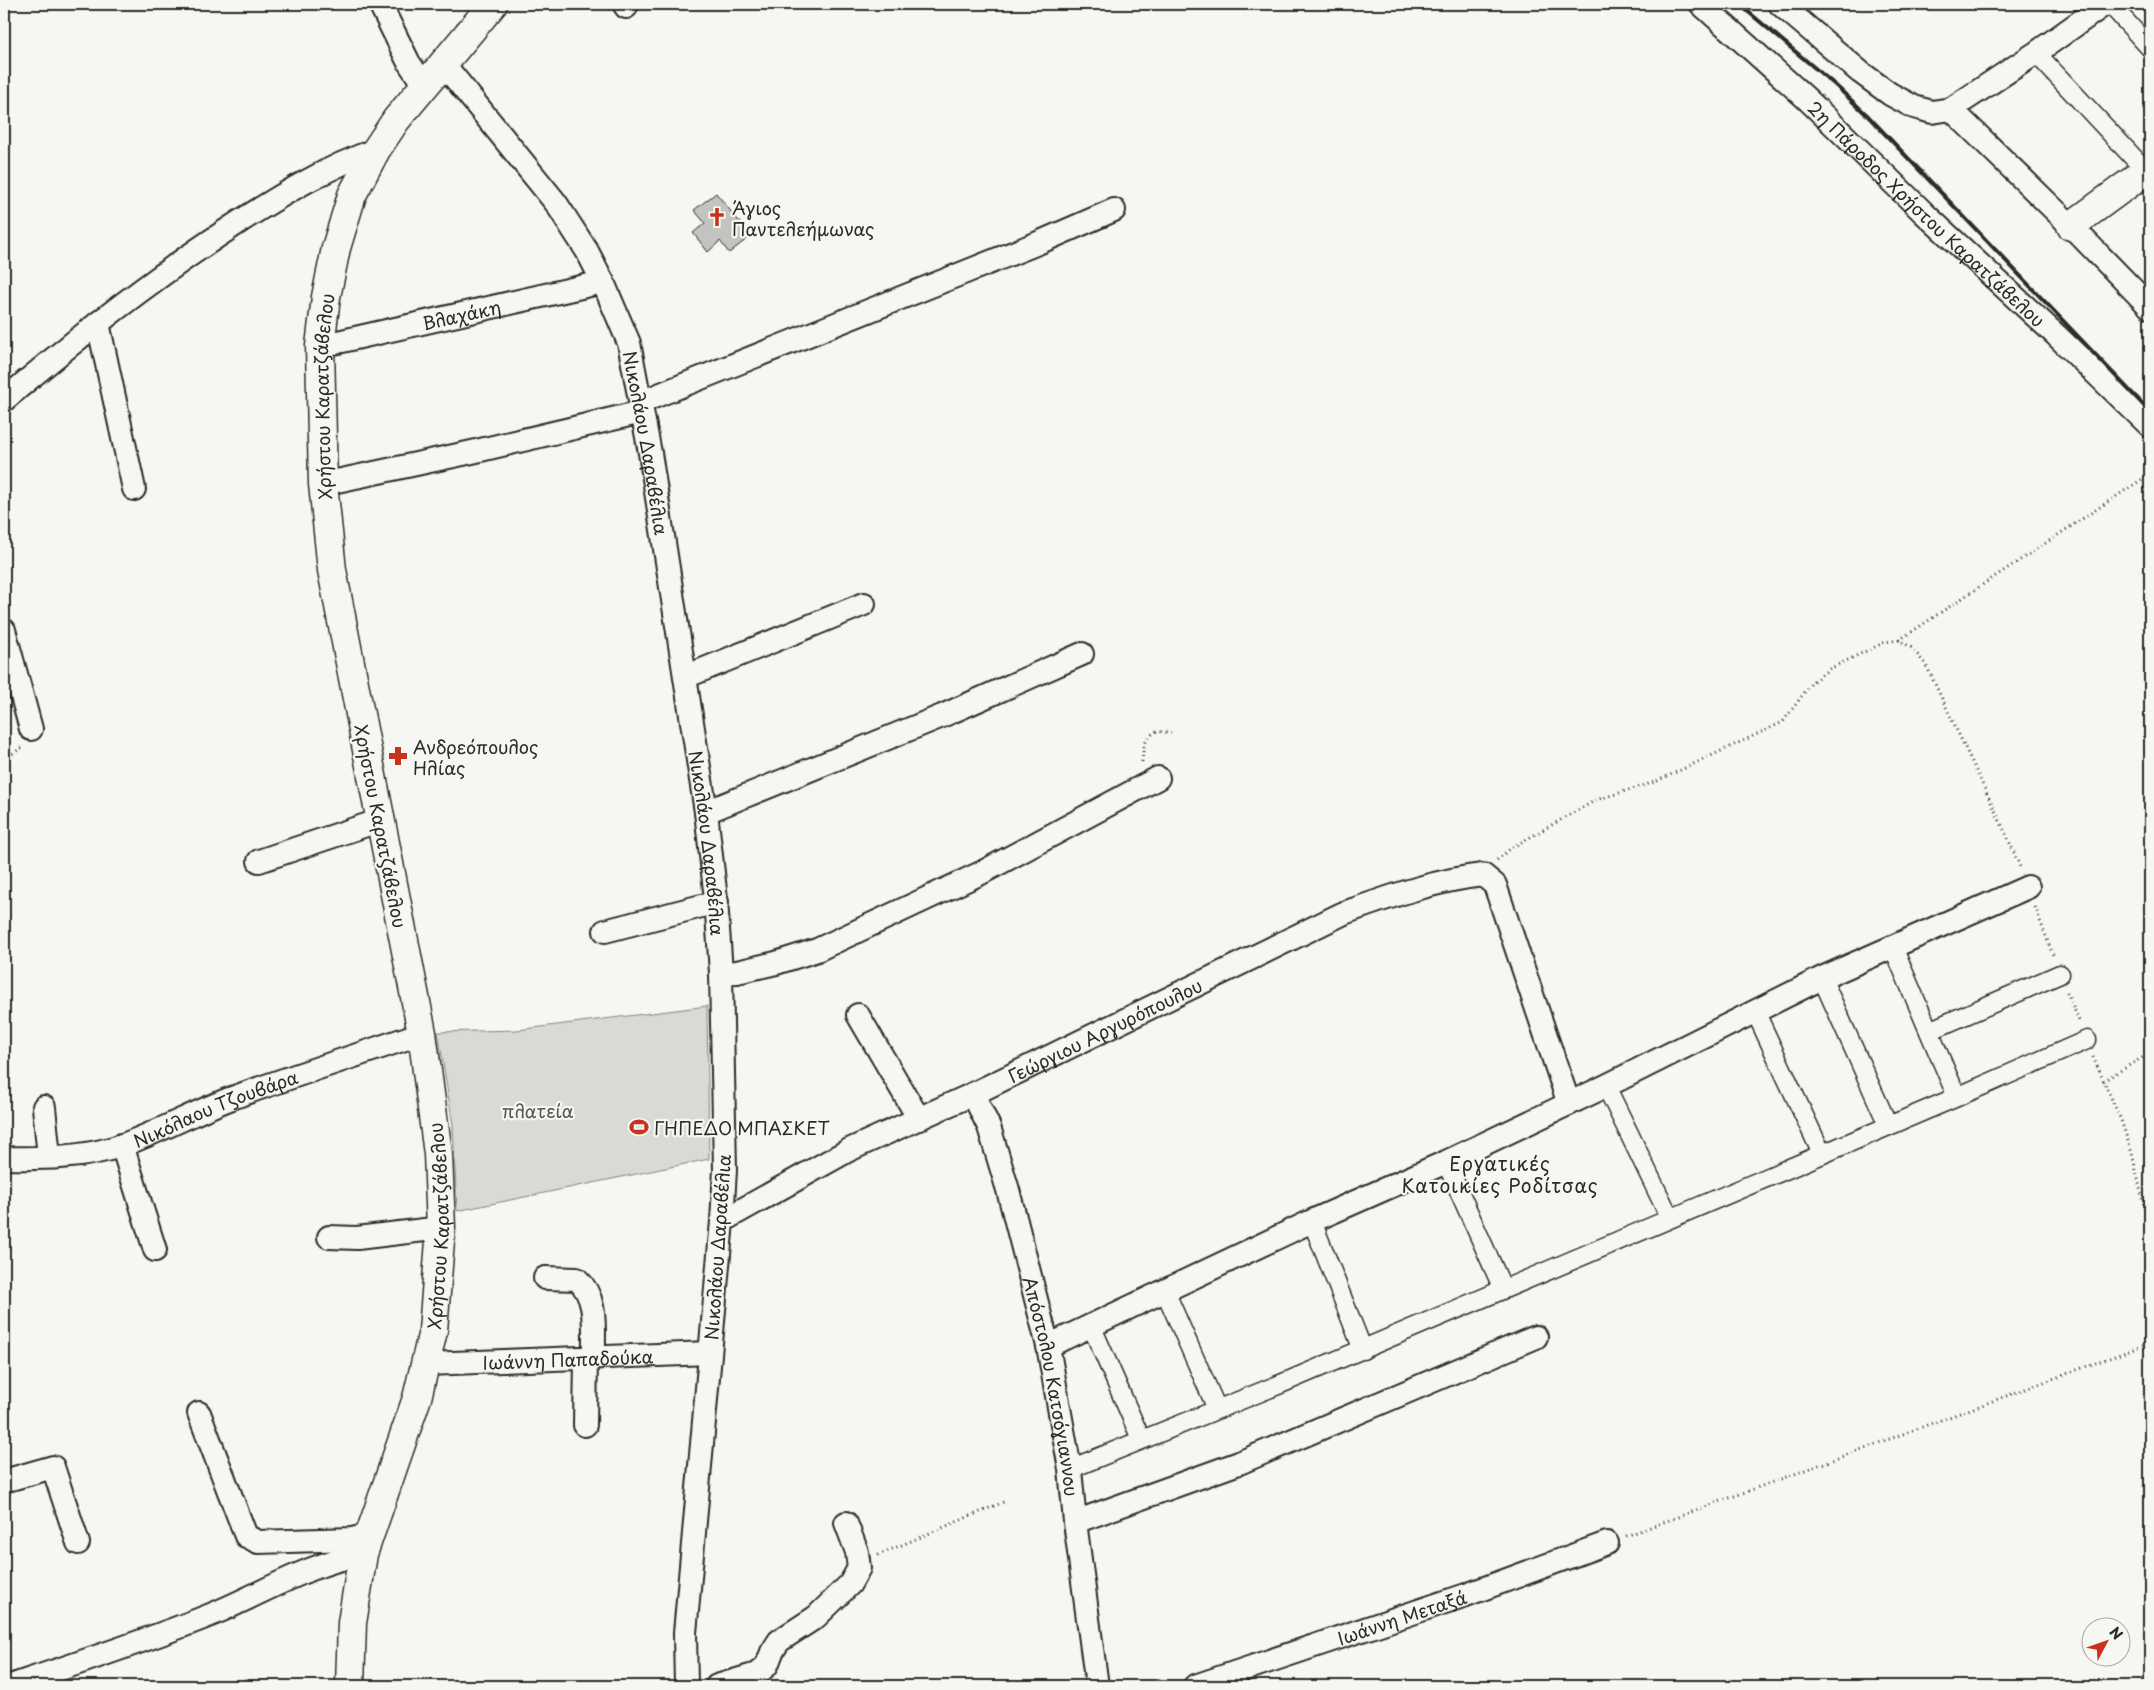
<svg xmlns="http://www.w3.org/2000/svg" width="2154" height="1690" font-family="'Playpen Sans',sans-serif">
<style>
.green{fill:#d9d9d5;stroke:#828280}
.building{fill:#c3c3c0;stroke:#2b2b2b}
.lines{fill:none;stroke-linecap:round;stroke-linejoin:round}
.pedestrian-casing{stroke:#2b2b2b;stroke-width:21}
.minor-casing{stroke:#2b2b2b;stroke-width:26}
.tertiary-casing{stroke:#2b2b2b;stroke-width:31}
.path{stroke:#2b2b2b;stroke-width:3;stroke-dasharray:1 4;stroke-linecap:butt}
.pedestrian{stroke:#f6f6f2;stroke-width:18}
.minor{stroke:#f6f6f2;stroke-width:22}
.tertiary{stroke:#f6f6f2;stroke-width:28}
.rail{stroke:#2b2b2b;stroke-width:4}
.labels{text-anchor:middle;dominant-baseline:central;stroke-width:4.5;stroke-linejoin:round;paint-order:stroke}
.poi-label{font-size:18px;fill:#2b2b2b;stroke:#f6f6f2;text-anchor:start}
.street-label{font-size:18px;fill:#2b2b2b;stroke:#f6f6f2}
.park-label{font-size:18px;fill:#565656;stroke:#f6f6f2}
.neighbourhood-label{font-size:19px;letter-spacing:1px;fill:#2b2b2b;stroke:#f6f6f2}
</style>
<rect width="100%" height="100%" fill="#f6f6f2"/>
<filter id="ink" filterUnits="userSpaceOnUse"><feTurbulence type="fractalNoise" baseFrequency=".02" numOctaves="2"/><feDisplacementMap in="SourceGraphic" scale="10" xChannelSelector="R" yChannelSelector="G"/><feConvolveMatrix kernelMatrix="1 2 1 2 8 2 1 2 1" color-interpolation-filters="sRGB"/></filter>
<g filter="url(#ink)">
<path class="green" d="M707,1006L709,1159L457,1211L453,1125L438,1032L517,1030Z"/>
<path class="building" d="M716,193L751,236L729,253L720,241L708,252L693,233L705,223L694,210Z"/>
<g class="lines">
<g class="pedestrian-casing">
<path id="pedestrian" d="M2110,4L2150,48
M2036,53L2146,171
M1893,947L1957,1097
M1822,978L1888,1125
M1755,1011L1822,1154
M1929,1031L2060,974
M1606,1086L1670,1218
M1446,1162L1503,1289
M1312,1221L1363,1350
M1165,1291L1217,1409
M1091,1325L1141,1439
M1070,1469L1283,1383L1957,1097L2087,1040"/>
</g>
<g class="minor-casing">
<g id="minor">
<path d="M380,4L409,63L424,85"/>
<path d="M624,4L626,7"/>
<path id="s1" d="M1701,4L1807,99L1925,214L2056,335L2150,426"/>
<path d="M1780,4L1860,72L1890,94L1914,107L1932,112L1951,109L2036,53L2105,4"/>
<path id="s2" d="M442,62L556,203L587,251L603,282L629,343L650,453L685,677L706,812L716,899L721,973L725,1170L722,1221L685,1633L686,1686"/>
<path d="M1951,109L2071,226L2150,307"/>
<path d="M98,323L134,489"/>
<path id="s3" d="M320,346L603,282"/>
<path d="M4,400C79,336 156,276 239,222C283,194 327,167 376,150"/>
<path d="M641,402L1038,243L1114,210"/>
<path d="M323,484L472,452L642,412"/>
<path d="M4,630L31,729"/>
<path d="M685,677L864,604"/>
<path d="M706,812L942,716L1082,654"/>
<path d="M259,861L381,820"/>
<path d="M605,931L717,902"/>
<path d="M721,973L737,972L776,963L817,950L981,873L1158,778"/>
<path d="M858,1015L919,1119"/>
<path id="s4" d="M973,1094L989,1127L1008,1190L1048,1346L1070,1469L1075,1522L1097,1686"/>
<path d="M44,1107L49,1157"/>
<path d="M122,1145L155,1250"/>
<path id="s5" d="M4,1158C42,1159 84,1158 120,1146C158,1133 194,1112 232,1098C295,1075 359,1055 422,1033"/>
<path id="s6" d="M722,1221L849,1150L973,1094L1344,913C1389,897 1436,880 1483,875L1495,885L1569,1104"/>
<path d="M329,1237L357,1238L441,1228"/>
<path d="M545,1278L577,1279C599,1299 593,1330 594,1358"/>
<path d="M1048,1346L1312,1221L1446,1162L1606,1086L1822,978L2028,887"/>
<path id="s7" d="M427,1364L710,1353"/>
<path d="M199,1413L246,1536L258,1542L352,1539L370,1535"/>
<path d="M585,1425L586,1358"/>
<path d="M4,1481L53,1467L78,1543"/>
<path d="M1075,1522L1239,1463L1536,1337"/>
<path d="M10,1686C76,1664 143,1642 208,1616C260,1595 307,1564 363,1554"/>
<path d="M717,1686L757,1674L767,1665L772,1652L779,1641L816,1617L850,1584L859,1568L857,1552L846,1523"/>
<path id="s8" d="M1195,1686L1466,1595L1607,1543"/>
</g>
</g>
<g class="tertiary-casing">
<g id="tertiary">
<path d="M2071,226L2150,168"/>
<path id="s9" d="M350,1686L352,1623L363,1554L417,1398L433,1331L441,1228L438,1154L422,1033L332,570L323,484L320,346L326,297L336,248L352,195L376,150L396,120L493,4"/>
</g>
</g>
<path class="path" d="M1899,640L2150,474
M4,759L23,747
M1142,762C1143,748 1144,738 1157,731L1171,733
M1497,860L1511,848L1596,800L1655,782L1783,722L1812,682L1829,669L1885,642L1899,640L1912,648L1926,665L2007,836L2021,869
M2035,907L2054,958
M2067,992L2080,1023
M2093,1057L2121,1120L2132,1153L2150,1232
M2103,1081L2150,1053
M1626,1536L2150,1343
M878,1555L1006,1501"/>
<use href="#pedestrian" class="pedestrian"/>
<use href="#minor" class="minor"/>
<use href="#tertiary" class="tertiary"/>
<path class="rail" d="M1739,4L1835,85L1867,115L2150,412"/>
</g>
</g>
<defs>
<g id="church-bare" transform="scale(1.5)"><path d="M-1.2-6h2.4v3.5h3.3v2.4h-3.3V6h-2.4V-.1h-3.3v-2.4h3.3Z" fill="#c8321e" stroke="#f6f6f2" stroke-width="2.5" paint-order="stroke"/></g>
<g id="pharmacy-bare" transform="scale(1.5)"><path d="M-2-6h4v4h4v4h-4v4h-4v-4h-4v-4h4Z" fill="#c8321e" stroke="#f6f6f2" stroke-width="2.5" paint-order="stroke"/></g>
<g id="stadium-bare" transform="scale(1.5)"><path d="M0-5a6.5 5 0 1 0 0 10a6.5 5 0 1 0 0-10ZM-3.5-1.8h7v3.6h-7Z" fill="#c8321e" stroke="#f6f6f2" stroke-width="2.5" paint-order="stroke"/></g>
</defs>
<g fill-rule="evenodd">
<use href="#church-bare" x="717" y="217"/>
<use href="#pharmacy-bare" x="398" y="756"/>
<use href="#stadium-bare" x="639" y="1127"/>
</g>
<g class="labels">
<g class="poi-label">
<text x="732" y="207">Άγιος<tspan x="732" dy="21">Παντελεήμωνας</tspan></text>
<text x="413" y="746">Ανδρεόπουλος<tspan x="413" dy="21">Ηλίας</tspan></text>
<text x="654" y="1127">ΓΗΠΕΔΟ ΜΠΑΣΚΕΤ</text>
</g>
<g class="street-label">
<text stroke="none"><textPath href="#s1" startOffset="308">2η Πάροδος Χρήστου Καρατζάβελου</textPath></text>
<text stroke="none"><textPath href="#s3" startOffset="145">Βλαχάκη</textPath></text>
<text stroke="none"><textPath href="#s9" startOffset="1312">Χρήστου Καρατζάβελου</textPath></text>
<text stroke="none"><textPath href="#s2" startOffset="441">Νικολάου Δαραβέλια</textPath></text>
<text transform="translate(381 826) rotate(79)">Χρήστου Καρατζάβελου</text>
<text stroke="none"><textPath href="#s2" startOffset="846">Νικολάου Δαραβέλια</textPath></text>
<text stroke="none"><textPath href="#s6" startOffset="428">Γεώργιου Αργυρόπουλου</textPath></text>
<text stroke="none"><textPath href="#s5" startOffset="220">Νικόλαου Τζουβάρα</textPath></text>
<text stroke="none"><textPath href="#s9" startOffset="472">Χρήστου Καρατζάβελου</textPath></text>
<text transform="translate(717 1247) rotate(-86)">Νικολάου Δαραβέλια</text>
<text stroke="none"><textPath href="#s7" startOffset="141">Ιωάννη Παπαδούκα</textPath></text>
<text stroke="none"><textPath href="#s4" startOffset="304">Απόστολου Κατσόγιαννου</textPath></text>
<text stroke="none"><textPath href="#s8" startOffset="218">Ιωάννη Μεταξά</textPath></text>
</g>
<g class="park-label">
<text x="538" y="1110">πλατεία</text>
</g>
<g class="neighbourhood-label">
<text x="1500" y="1163">Εργατικές<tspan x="1500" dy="22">Κατοικίες Ροδίτσας</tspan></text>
</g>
</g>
<rect width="2154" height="1690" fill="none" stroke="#f6f6f2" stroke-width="20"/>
<rect x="10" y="10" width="2134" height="1670" fill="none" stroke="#2b2b2b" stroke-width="2" filter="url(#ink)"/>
<g transform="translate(2106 1642) rotate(49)"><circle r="24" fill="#f6f6f2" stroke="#a5a5a2"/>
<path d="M0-4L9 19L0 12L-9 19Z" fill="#c8321e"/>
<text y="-8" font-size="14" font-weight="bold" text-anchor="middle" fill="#2b2b2b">N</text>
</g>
</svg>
